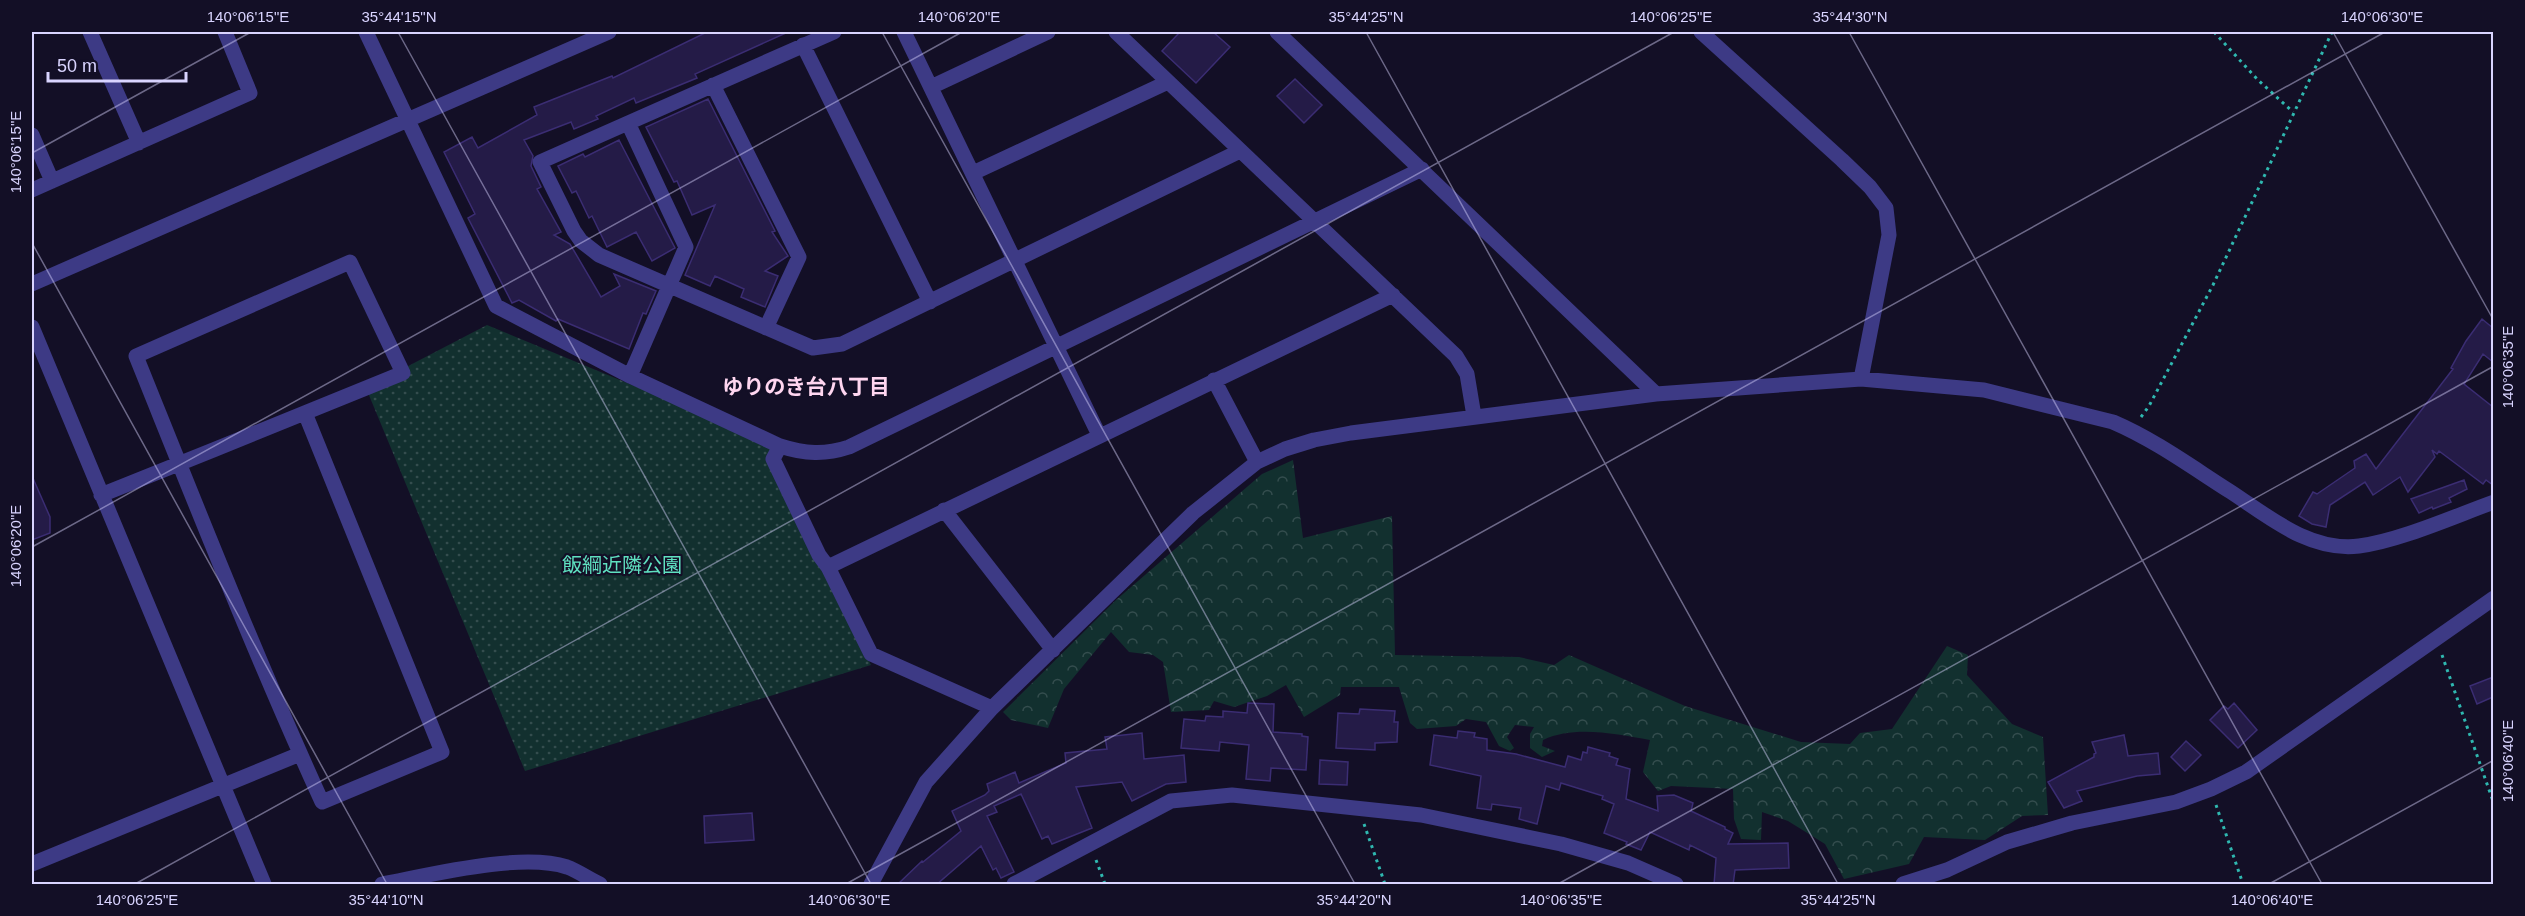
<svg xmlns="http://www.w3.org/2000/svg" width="2525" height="916" font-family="Arial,'Noto Sans JP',sans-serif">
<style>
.forest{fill:url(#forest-crowns)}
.park{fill:url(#park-dots)}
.building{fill:#241b47;stroke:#3b2d73;stroke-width:1.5}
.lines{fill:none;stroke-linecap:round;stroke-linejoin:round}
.path{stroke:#2fb8b0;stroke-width:3;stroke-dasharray:3 4.5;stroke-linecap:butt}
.minor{stroke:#3d3a85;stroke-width:15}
.ticks{fill:none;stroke:#d9d4ff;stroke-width:1.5;stroke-opacity:0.45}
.labels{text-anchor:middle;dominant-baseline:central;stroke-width:4.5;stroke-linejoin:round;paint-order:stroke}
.park-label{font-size:20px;fill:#5fe0c0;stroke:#130f26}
.neighbourhood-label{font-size:21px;font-weight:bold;fill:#ffd6f0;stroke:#130f26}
.neatline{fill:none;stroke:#d9d4ff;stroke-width:2}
.ticks-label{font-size:15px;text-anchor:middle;fill:#d9d4ff}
</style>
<defs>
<pattern id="forest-crowns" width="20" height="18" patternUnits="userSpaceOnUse" patternTransform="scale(1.5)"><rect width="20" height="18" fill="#12302f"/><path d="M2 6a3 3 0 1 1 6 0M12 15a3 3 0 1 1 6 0" fill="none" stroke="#344d4e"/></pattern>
<pattern id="park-dots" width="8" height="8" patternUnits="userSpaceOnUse" patternTransform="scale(1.5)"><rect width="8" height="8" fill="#12302f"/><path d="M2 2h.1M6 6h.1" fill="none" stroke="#344d4e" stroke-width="1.8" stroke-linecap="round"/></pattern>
</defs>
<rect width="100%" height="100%" fill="#130f26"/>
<path class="forest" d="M1293,460L1303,538L1392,516L1395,655L1519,657L1554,665L1569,655L1685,706L1801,742L1850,744L1860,733L1892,729L1947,646L1968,655L1967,675L2012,724L2043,737L2048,815L2022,816L1985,840L1924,837L1909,864L1844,879L1825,844L1788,821L1762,812L1761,840L1741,839L1734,819L1733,789L1671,786L1658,791L1643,772L1650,740C1616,734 1575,725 1543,740L1542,746L1555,751L1542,757L1530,748V734L1534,727L1515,725L1507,737L1514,748L1510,751L1499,746L1486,722L1466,719L1456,726L1417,729L1410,723L1399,687H1341L1340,695L1304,717L1286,685L1267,696L1234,707L1214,701L1209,710L1171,712L1163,662L1153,655L1129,652L1111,632L1064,689L1048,728L1011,720L1003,712L1116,600L1262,474Z"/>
<path class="park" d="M487,325L780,446L770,459L871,665L525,771L366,388Z"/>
<path class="building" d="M707,32H788L695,74L697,78L636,103L634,98L596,116L598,119L574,129L571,122L524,140L533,156L531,166L541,187L537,189L561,232L554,235L570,244L601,297L620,286L614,274L656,291L646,314L643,313L629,349L558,319L556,321L519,300L512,303L468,218L475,214L444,152L472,137L478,148L537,115L534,107L612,76L613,78Z
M1180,32H1213L1230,47L1196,83L1162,51Z
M1295,79L1322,105L1304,123L1277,96Z
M708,99L775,231L772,232L788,256L765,271L778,276L765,307L741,297L744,289L715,276L710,286L685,275L715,205L692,215L677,181L674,182L646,127Z
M619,140L675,248L652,261L636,232L607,247L592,216L589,218L576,191L572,193L558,166L583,154L585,157Z
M2482,319L2493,328V362L2483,354L2464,384L2493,407V485L2486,480L2483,484L2439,451L2437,454L2432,450L2435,457L2408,492L2400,477L2373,495L2365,482L2330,505L2326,527L2312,524L2299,516L2313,492L2317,494L2355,468L2354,461L2366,454L2376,469L2453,369L2451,368L2466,341Z
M32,476L50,517V533L32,540Z
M2464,480L2467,489L2449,498L2451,502L2433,509L2432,507L2419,513L2411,499Z
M2493,677V697L2477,704L2470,686Z
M1248,703L1274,704L1273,732L1302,734V736L1308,737L1306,770L1271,768L1270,781L1246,779L1249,745L1220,742L1219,751L1181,748L1184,719L1205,721L1206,716L1223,717V711L1247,713Z
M2234,703L2257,730L2238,748L2210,720L2224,706L2228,709Z
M1360,709L1395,711L1394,722H1398L1397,742L1375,743V750L1336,748L1338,713L1359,714Z
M1458,731L1475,733L1474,737L1487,739V750L1516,754L1565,767L1568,756L1581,760L1583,752L1587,753L1588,747L1610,753L1609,756L1618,759L1616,765L1630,769L1626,799L1658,811L1657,796L1674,795L1693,803L1691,811L1725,827V829L1733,833L1728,844L1788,843L1789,868L1735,870L1733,885H1714L1716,858L1690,845L1689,850L1650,832L1641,850L1626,844L1627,842L1604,833L1614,804L1602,799L1603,796L1561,783L1559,790L1546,786L1537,824L1519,819L1521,808L1492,804L1491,810L1477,808L1481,776L1430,765L1434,735L1457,738Z
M1142,733L1144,759L1184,755L1186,782L1166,784L1132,801L1122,782L1076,787L1092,828L1052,844L1048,836L1042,839L1021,794L994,806L997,812L987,816L1014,872L1001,878L996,868L993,870L981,846L936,885H897L922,861L923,862L961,831L952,811L985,795L989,791L987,784L1015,772L1019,783L1066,763L1065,753L1107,749L1105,737Z
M2124,735L2128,756L2158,753L2160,774L2137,776L2077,791L2082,801L2064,808L2048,782L2094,757V754L2096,753L2092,742Z
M2186,741L2201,755L2185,771L2171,757Z
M1320,760L1348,762L1347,785L1319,784Z
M752,813L754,840L705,843L704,816Z"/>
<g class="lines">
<path class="path" d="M2214,32L2258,80L2293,112
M2141,417L2149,406L2213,285L2332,32
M2442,655L2494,804
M2216,805L2243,884
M1364,824L1385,884
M1096,860L1105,884"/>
<path class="minor" d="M90,32L139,143
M366,32L496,306L630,376L780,446C805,454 825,455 849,447L1422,169
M904,32L1099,435
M1116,32L1456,356L1467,374L1474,416
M1277,32L1656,394
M1701,32L1842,160L1870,187L1886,208L1889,235L1861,379
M803,45L930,302
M713,85L799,257L766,328
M931,87L1048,32
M628,123L540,162L574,231L581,241L599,255L813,348L842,344L1240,151
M32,135L52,181
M973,173L1168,82
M32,190L250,93L225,32
M32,284L609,32
M32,327L264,884
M630,376L686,247L628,123L834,32
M1214,380L1257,462
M780,446L773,459L819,555L828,567L871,654L992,708
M101,495C202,455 302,414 403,373L350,262L136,356C196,505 255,655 322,802L442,752L305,413
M944,510L1053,650
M828,567L1393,295
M32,864L300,754
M382,884C430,875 521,852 567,867C578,871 589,879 600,884
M871,884L926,782L992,708L1193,513L1257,462L1285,449L1314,440L1351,433L1656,394L1861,379L1984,390L2113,422C2155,440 2193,468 2231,492C2269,517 2310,552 2359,546C2399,541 2455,516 2494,502
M1014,884L1171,801L1232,795L1421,815L1561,844L1628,863L1676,884
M1903,884L1947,870L2007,842L2072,823L2176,802L2211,789L2246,772L2494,598"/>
</g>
<path class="ticks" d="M398,32L871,884M882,32L1355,884M1366,32L1838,884M1849,32L2322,884M2333,32L2494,321M32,153L251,32M32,243L387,884M32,547L962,32M135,884L1674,32M846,884L2385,32M1558,884L2494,366M2269,884L2494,760"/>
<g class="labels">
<g class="park-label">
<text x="622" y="565">飯綱近隣公園</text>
</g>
<g class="neighbourhood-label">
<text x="806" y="386">ゆりのき台八丁目</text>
</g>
</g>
<rect width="2525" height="916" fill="none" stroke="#130f26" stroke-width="66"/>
<path d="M48 72v9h138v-9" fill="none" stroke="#d9d4ff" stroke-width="3"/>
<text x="57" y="72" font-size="18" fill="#d9d4ff" stroke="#130f26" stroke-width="4.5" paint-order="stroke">50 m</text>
<rect x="33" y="33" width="2459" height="850" class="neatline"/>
<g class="ticks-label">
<text x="248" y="22">140°06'15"E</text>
<text x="399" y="22">35°44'15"N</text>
<text x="959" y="22">140°06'20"E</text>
<text x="1366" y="22">35°44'25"N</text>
<text x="1671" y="22">140°06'25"E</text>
<text x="1850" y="22">35°44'30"N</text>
<text x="2382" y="22">140°06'30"E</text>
<text transform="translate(16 152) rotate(-90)" y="5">140°06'15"E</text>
<text transform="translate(2508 367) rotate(-90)" y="5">140°06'35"E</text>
<text transform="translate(16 546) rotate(-90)" y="5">140°06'20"E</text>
<text transform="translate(2508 761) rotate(-90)" y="5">140°06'40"E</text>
<text x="137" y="905">140°06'25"E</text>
<text x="386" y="905">35°44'10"N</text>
<text x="849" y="905">140°06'30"E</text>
<text x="1354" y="905">35°44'20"N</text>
<text x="1561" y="905">140°06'35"E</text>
<text x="1838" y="905">35°44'25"N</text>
<text x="2272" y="905">140°06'40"E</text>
</g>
</svg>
